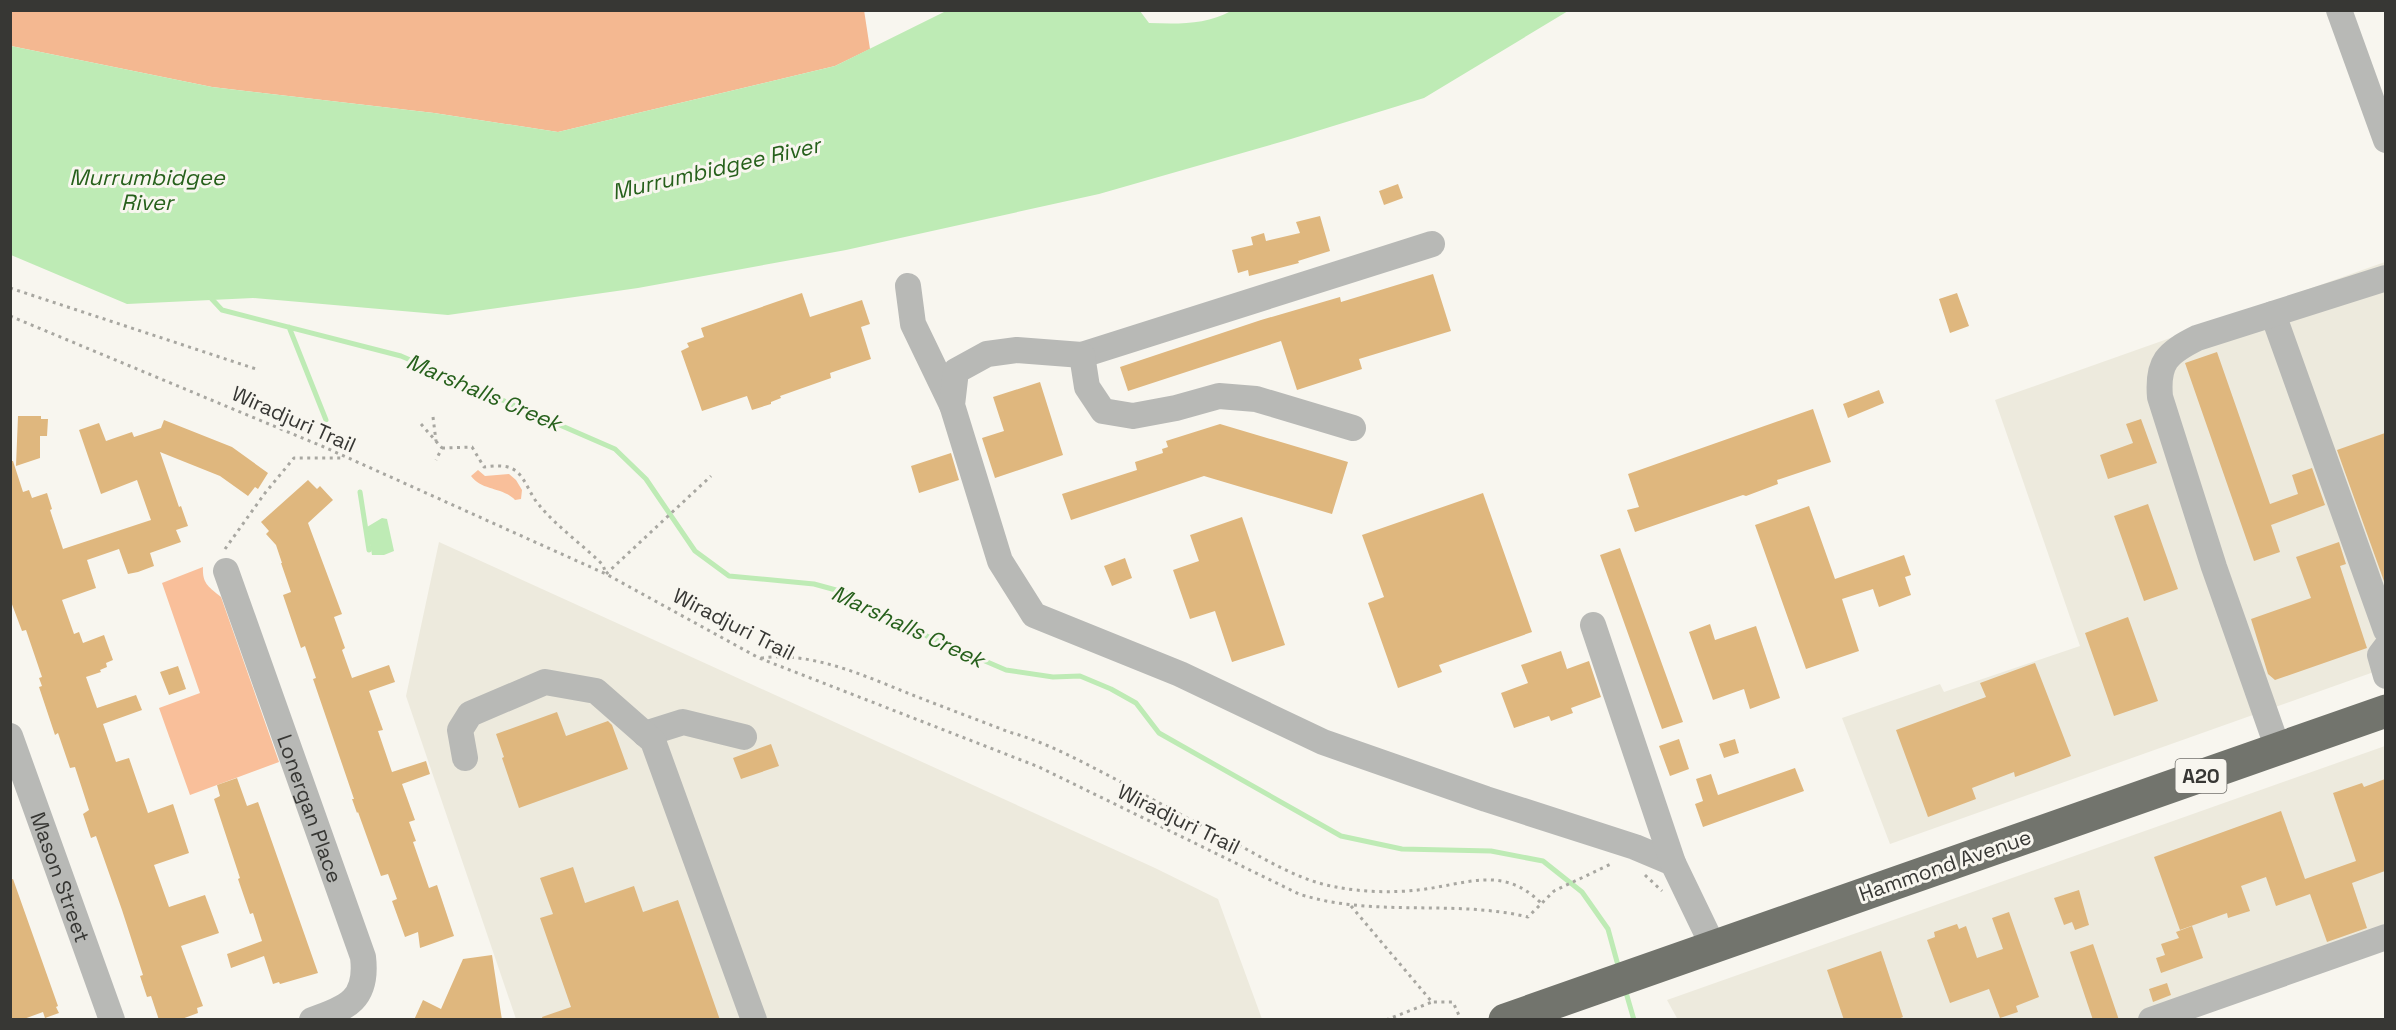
<svg xmlns="http://www.w3.org/2000/svg" width="2396" height="1030" font-family="'Space Grotesk',sans-serif">
<style>
.built{fill:#edeadd}
.green{fill:#f9bf9a}
.forest{fill:#f4b891}
.water{fill:#beebb5}
.lines{fill:none;stroke-linecap:round;stroke-linejoin:round}
.stream{stroke:#beebb5;stroke-width:5}
.building{fill:#dfb77e}
.path{stroke:#a8a7a1;stroke-width:3;stroke-dasharray:3 4.5;stroke-linecap:butt}
.minor{stroke:#b8b9b6;stroke-width:26}
.highway{stroke:#72746d;stroke-width:33}
.labels{text-anchor:middle;dominant-baseline:central;stroke-width:6;stroke-linejoin:round;paint-order:stroke}
.shield{fill:#f8f6ef;stroke:#71706c;stroke-width:1.5}
.shield-label{font-size:20px;font-weight:bold;fill:#373734}
.street-label{font-size:21px;fill:#373734;stroke:#f8f6ef}
.water-label{font-size:22px;font-style:italic;fill:#26601b;stroke:#f8f6ef}
</style>
<rect width="100%" height="100%" fill="#f8f6ef"/>
<path class="built" d="M2385,262V668L1890,844L1842,718L1940,684L1944,692L2080,646L1995,400Z
M439,542L1155,868L1218,899L1262,1019H516L406,696Z
M2385,746V944L2171,1019L1678,1020L1667,1000Z"/>
<path class="green" d="M478,470L485,476L509,474L516,480L522,490L521,499L515,500C503,487 482,491 471,476Z
M203,567C202,584 209,587 221,597L279,762L190,795L159,708L200,693L162,583Z"/>
<path class="forest" d="M864,10L870,49L835,66L558,132L434,113L212,87L11,46L10,11Z"/>
<path class="water" d="M1231,11H1568L1424,98L1291,139L1099,194L846,250L638,288L448,315L253,298L127,304L11,255V46L212,87L434,113L558,132L835,66L946,11H1140L1149,23C1177,24 1206,25 1231,11Z
M382,518L387,519L394,551L384,555H372L367,527Z"/>
<g class="lines">
<path class="stream" d="M209,296L222,310L401,356L615,449L646,479L695,551L729,576L814,584L847,593L887,619L1006,670L1053,677L1080,676L1111,689L1136,703L1159,733L1341,836L1402,849L1491,851L1543,861L1582,892L1608,929L1619,969
M289,327L326,420
M360,492L369,550
M1625,989L1634,1020"/>
</g>
<path class="building" d="M1398,184L1403,198L1384,205L1379,191Z
M1320,216L1330,251L1298,261L1299,263L1249,276L1248,270L1238,273L1232,250L1253,245L1251,237L1264,233L1266,241L1300,233L1296,222Z
M1433,274L1451,331L1359,359L1362,369L1297,390L1281,341L1128,391L1120,367L1261,320L1340,297L1341,302Z
M802,293L810,317L862,300L870,324L861,327L871,359L830,373L831,378L780,396L781,398L771,402V404L752,410L747,396L702,411L681,351L689,347L687,343L704,337L701,328Z
M1957,293L1969,326L1950,333L1939,299Z
M2217,352L2270,504L2298,494L2292,475L2312,468L2325,505L2271,525L2280,552L2254,561L2185,363Z
M1040,382L1063,455L995,478L982,438L1004,431L993,397Z
M1879,390L1884,403L1848,418L1843,404Z
M1813,409L1831,462L1777,480L1778,484L1746,496L1743,495L1635,532L1627,510L1639,507L1628,474Z
M18,416H41V419H48L47,436H40V458L16,466Z
M2141,419L2157,463L2108,479L2100,455L2133,443L2126,424Z
M164,420L232,447L268,473L258,489L255,487L248,496L220,476L160,452L179,507L181,506L188,526L176,530L181,542L150,553L154,566L138,572L128,574L119,549L87,560L96,588L62,600L74,634L79,632L83,643L104,635L113,660L106,663L107,667L100,670L101,672L86,677L97,708L136,695L142,710L103,724L116,762L129,758L148,813L173,804L189,853L154,865L169,907L205,895L219,933L181,946L203,1006L197,1008L198,1013L179,1020H159L151,996L147,997L140,976L143,975L122,910L96,836L91,838L83,814L89,810L75,767L70,768L58,733L55,735L39,687L42,686L39,678L42,677L26,630L22,631L10,599V461H13L23,492L29,490L32,498L47,493L52,509L50,510L63,549L151,520L137,480L101,494L79,430L99,423L106,441L132,432L134,437L161,428Z
M1220,424L1348,462L1332,514L1204,476L1071,520L1062,494L1137,470L1135,462L1163,453L1162,449L1168,447L1166,441Z
M2385,433V584L2337,450Z
M951,453L959,480L919,493L911,466Z
M308,480L317,489L320,486L333,500L308,523L342,614L334,617L345,648L342,650L352,678L389,665L395,682L369,691L383,730L378,731L392,772L426,761L430,774L402,784L415,820L409,822L416,841L413,842L429,888L437,885L454,936L420,948L418,932L405,937L392,901L397,899L388,874L381,876L358,812L357,813L352,799H354L313,679L316,678L305,646L301,648L283,595L291,592L281,563H282L276,545L266,534L269,531L261,522Z
M1483,493L1532,632L1439,665L1442,672L1398,688L1368,603L1384,597L1362,535Z
M2148,504L2178,589L2144,601L2114,516Z
M1809,506L1835,579L1904,555L1911,575L1905,577L1911,595L1879,607L1873,589L1842,599L1859,651L1806,669L1755,525Z
M1242,517L1285,645L1232,662L1215,611L1190,619L1173,570L1199,561L1190,535Z
M2339,542L2346,564L2340,566L2367,648L2275,680L2268,674L2251,619L2311,598L2296,557Z
M1620,548L1683,722L1662,729L1600,555Z
M1125,558L1132,578L1112,586L1104,566Z
M2128,617L2158,701L2114,716L2085,633Z
M1710,624L1715,640L1756,626L1780,698L1750,709L1744,689L1713,700L1689,632Z
M1561,651L1567,669L1589,661L1601,697L1571,708L1573,713L1551,721L1549,716L1514,728L1501,693L1528,683L1521,665Z
M2035,663L2071,756L2015,777L2014,772L1972,788L1976,799L1928,817L1896,730L1986,697L1980,683Z
M178,666L186,689L169,695L160,672Z
M557,712L566,736L608,721L612,725L628,769L519,808L502,758L504,757L496,734Z
M1679,739L1689,769L1670,776L1659,746Z
M1735,739L1739,753L1724,758L1719,744Z
M771,744L779,766L741,779L733,758Z
M1795,768L1804,791L1703,827L1695,804L1703,801L1696,779L1711,774L1718,795Z
M237,778L247,806L258,802L318,973L280,984L279,982L273,984L264,956L231,968L227,954L262,941L253,913L250,914L238,879L240,878L214,799L220,796L217,785Z
M2385,779V871L2352,883L2367,928L2327,942L2310,894L2276,906L2266,877L2241,886L2250,911L2228,918L2227,913L2180,930L2154,857L2281,811L2305,879L2356,861L2333,793L2362,783L2364,787Z
M573,867L585,903L634,886L643,912L678,900L720,1020H543L542,1017L571,1007L540,918L553,914L540,878Z
M13,879L58,1006L56,1007L59,1013L45,1018L43,1012L21,1020H10V880Z
M2079,890L2089,925L2075,930L2072,922L2064,925L2054,898Z
M2009,912L2039,997L2016,1006L2018,1012L2000,1018L1989,989L1950,1003L1927,940L1935,937L1934,932L1957,924L1959,929L1966,926L1977,958L2003,949L1992,918Z
M2192,926L2203,958L2161,973L2156,958L2165,955L2161,944L2179,938L2176,932Z
M2093,944L2119,1020H2093L2070,952Z
M1881,951L1903,1017L1896,1020H1844L1827,970Z
M492,955L502,1020H414L423,1000L441,1009L463,959Z
M2167,983L2171,995L2153,1002L2149,989Z"/>
<g class="lines">
<path class="path" d="M10,288L256,369
M10,316L324,447L606,574L759,658L1039,767L1299,894C1373,918 1453,899 1528,917L1554,891L1613,863
M433,417L436,441
M421,424L442,448L436,460
M442,448L472,447L484,467C494,466 507,464 516,471C526,479 530,495 539,505C557,527 583,545 603,565L606,574L711,476
M225,549L265,493L294,458H344
M761,658C813,651 867,677 915,696C946,708 978,720 1009,732C1049,743 1084,763 1121,782C1159,803 1198,824 1237,844C1268,861 1301,881 1336,887C1361,892 1393,893 1418,890C1465,885 1502,864 1541,903
M1645,875L1662,891
M1351,906L1432,1002H1453L1461,1020
M1386,1020L1432,1002"/>
<g class="minor">
<path d="M2339,10L2386,140"/>
<path d="M908,286L913,324L952,405"/>
<path d="M2273,314L2386,630"/>
<path d="M1082,355L1432,244"/>
<path d="M1353,428L1256,399L1219,396L1176,408L1133,416L1103,411L1087,387L1082,355L1017,350L987,354L956,371L952,405L1000,561L1034,615L1180,674L1323,742L1486,799L1635,847L1673,863"/>
<path id="s1" d="M226,571L363,957C368,999 348,1008 312,1020"/>
<path d="M1593,625L1673,863L1713,946"/>
<path d="M2386,647L2380,655L2386,676"/>
<path d="M645,734L683,722L744,737"/>
<path id="s2" d="M10,736L112,1020"/>
<path d="M2278,749L2214,567L2160,397C2157,362 2167,353 2197,338L2386,278"/>
<path d="M465,758L460,730L470,714L545,682L596,691L653,741L754,1020"/>
<path d="M2151,1020L2386,937"/>
</g>
<path class="highway" d="M1505,1020L2386,711"/>
</g>
<g class="labels">
<rect class="shield" x="2175.5" y="759" width="51" height="34" rx="4.5"/>
<g class="shield-label">
<text x="2201" y="776">A20</text>
</g>
<g class="street-label">
<text transform="translate(294 419) rotate(24)">Wiradjuri Trail</text>
<text transform="translate(734 624) rotate(27)">Wiradjuri Trail</text>
<text stroke="none"><textPath href="#s1" startOffset="252">Lonergan Place</textPath></text>
<text transform="translate(1179 819) rotate(26)">Wiradjuri Trail</text>
<text transform="translate(1945 865) rotate(-19)">Hammond Avenue</text>
<text stroke="none"><textPath href="#s2" startOffset="150">Mason Street</textPath></text>
</g>
<g class="water-label">
<text transform="translate(716 168) rotate(-13)">Murrumbidgee River</text>
<text x="147" y="177">Murrumbidgee<tspan x="147" dy="25">River</tspan></text>
<text transform="translate(484 392) rotate(23)">Marshalls Creek</text>
<text transform="translate(908 626) rotate(25)">Marshalls Creek</text>
</g>
</g>
<rect width="2396" height="1030" fill="none" stroke="#373734" stroke-width="24"/>
</svg>
